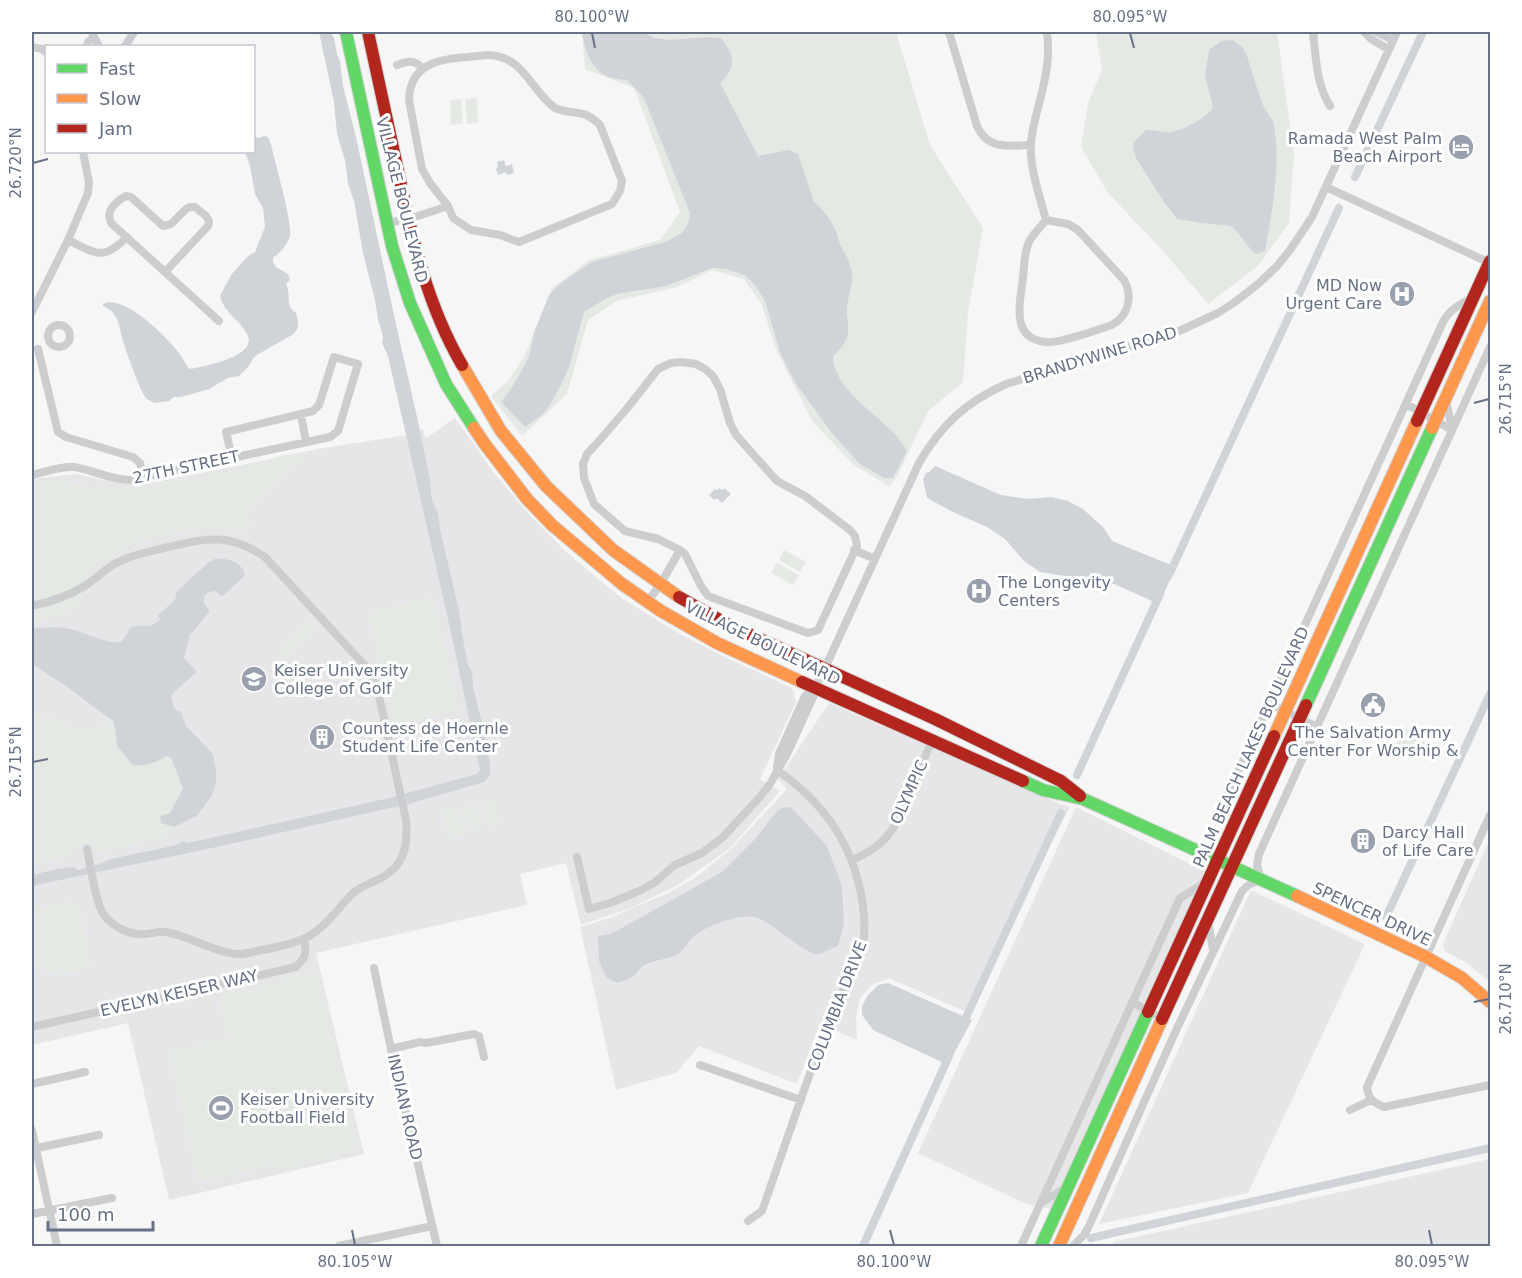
<svg xmlns="http://www.w3.org/2000/svg" width="1522" height="1278" font-family="'DejaVu Sans',sans-serif">
<style>
.built{fill:#e6e6e8}
.green{fill:#e5e9e4}
.water{fill:#d0d4d9}
.lines{fill:none;stroke-linecap:round;stroke-linejoin:round}
.canal{stroke:#d0d4d9;stroke-width:8}
.fast-casing{stroke:#d2d2d4;stroke-width:14}
.slow-casing{stroke:#d2d2d4;stroke-width:14}
.jam-casing{stroke:#d2d2d4;stroke-width:14}
.street{stroke:#cccdcf;stroke-width:8}
.fast{stroke:#63d668;stroke-width:12}
.slow{stroke:#ff974d;stroke-width:12}
.jam{stroke:#b3261e;stroke-width:12}
.ticks{fill:none;stroke:#677185;stroke-width:2}
.labels{text-anchor:middle;dominant-baseline:central;stroke-width:6;stroke-linejoin:round;paint-order:stroke}
.poi-label{font-size:16px;fill:#677185;stroke:#fff;text-anchor:start}
.street-label{font-size:16px;fill:#677185;stroke:#fff}
.neatline{fill:none;stroke:#677185;stroke-width:2}
.ticks-label{font-size:15px;text-anchor:middle;fill:#677185}
</style>
<rect width="100%" height="100%" fill="#f6f6f6"/>
<path class="built" d="M455,418L495,474L528,513L565,551L620,597L680,634L725,657L792,688L796,702L760,779L780,791L730,848L678,885L631,908L581,925L566,863L520,874L527,905L316,953L364,1154L169,1200L128,1023L32,1045V479L77,474L102,480L144,484L227,468L318,449L406,435L423,429L425,439Z
M829,703L1061,804L1070,807L964,1011L889,978L873,984L860,998L856,1018L857,1040L820,1024L797,1084L699,1046L676,1073L616,1090L580,927L612,917L668,893L694,879L732,848L787,789L778,779Z
M1076,807L1204,871L1196,893L1051,1209L1024,1203L918,1153Z
M1490,839V982L1465,962L1446,952L1443,947L1444,941Z
M1251,890L1365,944L1248,1193L1099,1224Z
M1490,1159V1246H1114L1113,1242Z"/>
<path class="green" d="M582,32H896L930,145L983,228L968,312L963,382L928,411L899,473L890,487L854,465L812,421L776,349L762,305L744,279L712,270L677,287L616,301L588,320L567,394L522,436L491,396L508,381L524,357L552,288L590,260L660,240L680,212L634,88L585,69Z
M1096,32H1277L1294,154L1289,223L1258,266L1208,304L1164,252L1108,193L1081,147L1088,103L1102,70Z
M477,98L478,123L467,124L465,99Z
M461,99L463,124L451,125L450,100Z
M313,453C288,470 267,489 248,512L252,526L242,532L216,528L176,532L134,543L93,567L81,599L74,611L32,623V482L54,480L94,487L148,485L224,472L285,455Z
M784,550L806,562L800,572L779,560Z
M777,563L799,575L793,585L771,573Z
M434,597L459,710L393,725L368,612Z
M312,619L317,621V628L287,657H284L281,655V648Z
M32,711L75,727L93,728L113,721L117,746L161,760L166,756L171,757L183,788L170,814L160,816L161,823L174,827L164,838L97,852L93,844L80,845L63,858L32,864Z
M1403,728L1432,741L1424,759L1396,746Z
M494,800L499,825L488,827L483,803Z
M475,804L481,828L469,831L464,807Z
M458,806L464,835L448,838L442,809Z
M68,902L76,903L80,907L91,966C71,975 51,977 32,966V911Z
M317,970L358,1145C333,1160 303,1168 273,1166L270,1155L272,1165L198,1182L169,1051L238,1035L232,1031L226,1032L218,996L278,982C290,975 304,975 317,970Z"/>
<path class="water" d="M319,32H330L334,38L337,54L340,61L343,86L356,137L395,320L418,421L430,480L432,500L438,513L440,529L459,611L464,645L468,665L472,672L473,687L485,735L490,765V775L484,782L412,803L226,845L32,886V875L57,869L73,867L79,870L102,863L111,859L177,845L183,841L188,843L389,798L477,774L480,770L452,637L388,356L382,343L383,337L378,319L375,300L363,253L354,201L348,184L345,160L337,134L334,102Z
M582,32H644L654,38L670,40L706,37L721,38C735,56 737,67 720,83L758,156L789,150L798,154L814,202C822,207 832,222 836,231C838,235 838,240 840,244C845,254 851,262 852,274C853,286 847,298 847,310C846,315 848,319 848,324C850,338 843,347 833,356C832,386 877,415 896,435C900,440 903,446 907,451L893,478H884L860,464L835,437L796,384L781,355L765,301L755,285L745,275L726,269L712,268L666,286L617,294L607,298L584,312L569,367L562,383L550,405L542,415L525,427L501,402L514,384L529,357L535,330L549,295L562,282L592,262L665,242L682,233L688,224L690,213L644,98L627,80C596,80 586,59 582,32Z
M1233,40L1243,48L1247,56C1252,72 1257,89 1263,105C1266,112 1272,117 1274,125C1281,164 1272,212 1265,251L1257,254L1252,251L1238,233L1231,226L1201,223L1177,219L1164,202L1136,158L1133,147L1134,142L1146,130C1154,130 1163,133 1171,132C1184,130 1207,118 1213,107L1205,76L1209,50L1221,41Z
M264,136L268,137L271,144C274,160 293,224 290,236C287,245 281,252 273,258V262L276,267L288,274L290,280L286,284C292,296 284,305 296,313C299,323 300,328 292,335L255,356L248,367L239,376L228,378L209,389L181,397H174L169,401L154,403C151,401 148,400 146,398C140,391 126,351 123,341C119,327 119,312 103,306V304C123,293 168,338 179,353C184,359 185,365 190,369C203,367 260,356 247,334C240,320 224,313 220,296L231,275L248,256L255,252L265,227L263,208L255,194L250,166L245,152H254V137L259,138Z
M504,160L506,166L512,164L514,173L507,175L506,172L498,175L496,168L498,167L497,162Z
M935,466L1001,495L1028,499L1051,497L1068,501L1083,509L1104,528L1112,541L1176,567L1159,604L1114,584L1040,572L1024,561L1005,539L987,527L953,512L927,498L923,479L926,473L929,472Z
M719,488L722,490L724,488L731,494L722,503L717,498L714,500L709,495L715,489L717,490Z
M215,559C228,558 242,562 245,575L222,597L216,591L209,592L205,595L203,602L210,611L190,635L184,658L197,672L173,693L171,699L175,709L181,712L186,726L213,754L216,771V784L211,797L197,816L174,827L161,823L160,816L170,813L183,789L171,757L166,756C157,763 144,766 133,765L117,746L115,728L113,721L63,684L32,664V629C47,627 60,626 74,630C89,634 105,644 121,642L128,633L129,628C141,622 150,631 160,619L158,615L175,600L177,591L209,562Z
M791,807L827,846L842,886L844,924L838,946L817,955C795,947 780,928 758,918C744,912 704,926 693,937C688,942 685,949 678,954C668,960 654,959 643,966C639,968 638,973 634,976C629,979 623,981 617,983L607,978L599,961L598,936L611,934L722,872L756,838L778,810L783,808Z
M888,983L972,1020L948,1065L873,1030L862,1015V1006L868,995L878,985Z"/>
<g class="lines">
<path class="canal" d="M1355,177L1423,32
M1169,575L1339,208
M1077,775L1160,594
M1386,917L1490,694
M962,1026L1061,813
M1091,1238L1490,1148
M863,1246L949,1056"/>
<g class="fast-casing">
<path id="fast" d="M346,32L392,246L410,303L446,384L474,428
M1306,705L1432,428
M1023,781L1043,790L1083,799L1297,896
M1041,1246L1148,1012"/>
</g>
<g class="slow-casing">
<path id="slow" d="M462,365L501,431L546,486L613,550L679,597
M474,428L484,443L527,499L552,525L622,584L661,611L717,643L802,682
M1432,428L1490,301
M1274,736L1417,421
M1297,896L1426,957L1462,978L1490,1002
M1059,1246L1162,1019"/>
</g>
<g class="jam-casing">
<path id="jam" d="M368,32C378,78 388,124 398,171C412,238 427,305 462,365
M1417,421L1490,261
M679,597L727,624L935,719L1061,781L1080,796
M802,682L1023,781
M1148,1012L1274,736
M1162,1019L1306,705"/>
</g>
<path class="street" d="M92,32L94,37L98,44L97,46
M949,32L977,126C988,150 1008,146 1030,145
M1313,32C1316,57 1316,84 1330,106
M1364,32L1371,39L1388,49
M1376,32L1393,40
M87,46L88,42L94,37
M125,46L134,32
M32,47L42,49L46,52
M488,55C524,56 530,90 555,108C573,116 582,107 600,125L622,181L620,191L612,204L519,242L500,235L471,230L453,218L448,206L430,183L422,169L409,100C410,55 455,59 488,55Z
M397,65C407,61 415,59 423,69
M1326,187L1490,263
M1046,220L1068,224L1078,230L1124,280C1133,297 1129,315 1112,325C1096,330 1059,344 1045,342C1010,338 1020,302 1023,278C1024,267 1024,253 1029,242C1033,234 1040,228 1046,220Z
M1046,220C1040,197 1029,167 1031,142C1033,122 1040,103 1044,83C1048,66 1049,49 1047,32
M388,223L409,219L448,206
M68,240C96,253 102,262 127,237
M165,272L208,226L209,221L206,216L195,207H190L186,209L171,224L163,226L131,197L126,196C115,202 104,212 112,224L219,321
M32,312L68,240L88,193L89,182L83,152
M48 336a11 11 0 1 1 22 0a11 11 0 1 1-22 0Z
M38,349L58,432L66,437L133,457L140,463L143,477
M681,362L696,364L705,369L713,376L720,389L730,423L736,435L777,481L805,496L850,530L855,536L857,546L818,630L808,633L708,596L701,586L685,554L680,550L658,539L625,531L594,504L584,478L583,464L587,454L599,441L629,406L658,369L671,363Z
M1446,399L1452,429
M1406,404L1452,430
M301,415L306,442
M32,475C45,472 60,466 74,467C93,470 111,480 130,480L330,437L338,431L358,364L334,357L319,405L313,411L226,432L232,458
M854,550L875,559
M648,601L660,585L680,550
M32,606C50,602 67,597 83,587C95,580 104,570 116,563C131,555 148,552 164,548C205,539 227,531 265,557L367,668L377,687L406,820C408,844 405,866 381,878C371,883 362,886 353,893C337,909 324,930 303,939C292,944 280,946 268,949C259,950 250,953 241,954C220,955 189,936 166,932C159,931 151,934 144,934C129,935 113,927 104,915C96,905 90,864 87,849
M1269,703L1317,727
M777,767L779,754L805,696L815,688
M1226,798L1443,322C1450,309 1460,304 1474,297
M1490,815L1367,1087C1368,1099 1374,1103 1384,1107L1490,1085
M577,857L589,909L610,903L639,891L654,883L675,865L702,853L723,837L759,798L770,784L787,754L814,695L815,688L825,668L919,463C941,425 966,402 1006,384L1177,332L1218,313L1235,302L1258,284L1277,266L1290,250L1312,217L1397,32
M852,860C870,852 883,844 894,827L932,741
M1208,921L1213,950
M374,968L391,1049L437,1246
M1132,1002L1163,1019
M32,1027L296,967C306,957 307,953 304,939
M391,1049L420,1042L426,1043L474,1034L479,1036L484,1057
M700,1065L801,1100
M32,1084L85,1072
M1350,1110L1371,1100
M32,1130L57,1246
M32,1149L99,1135
M1042,1202L1066,1188
M32,1214L112,1198
M748,1221L762,1211C782,1154 801,1097 822,1040C830,1018 839,998 849,977C854,966 860,955 863,944C866,929 864,913 862,899C852,842 823,802 777,770
M339,1246L432,1226
M1021,1246L1180,898L1205,883
M1073,1246L1084,1235L1089,1226L1173,1037L1241,893C1246,885 1252,883 1261,880L1257,865L1259,854L1490,347"/>
<use href="#fast" class="fast"/>
<use href="#slow" class="slow"/>
<use href="#jam" class="jam"/>
</g>
<path class="ticks" d="M592,33L595,48M1130,33L1134,48M33,163L48,159M1474,403L1489,399M33,762L48,759M1474,1002L1489,999M352,1230L355,1245M890,1230L894,1245M1429,1230L1432,1245"/>
<defs>
<g id="hotel-disc" transform="scale(1.35)"><circle r="9.5" fill="#99a0ad" stroke="#fff"/><path d="M-6-4.5h1.5V1H6V5H4.5V3h-9V5H-6ZM-4 0a1.8 1.8 0 1 1 3.6 0ZM.5 0V-2.5h3Q6-2.5 6 0Z" fill="#fff"/></g>
<g id="hospital-disc" transform="scale(1.35)"><circle r="9.5" fill="#99a0ad" stroke="#fff"/><path d="M-5-5h3v3.5h4V-5h3V5h-3V1.5h-4V5h-3Z" fill="#fff"/></g>
<g id="university-disc" transform="scale(1.35)"><circle r="9.5" fill="#99a0ad" stroke="#fff"/><path d="M0-5L7-2L0 1L-7-2ZM-4 1L0 2.5L4 1V4Q0 6-4 4Z" fill="#fff"/></g>
<g id="civic-disc" transform="scale(1.35)"><circle r="9.5" fill="#99a0ad" stroke="#fff"/><path d="M-.6-6.5H3V-4.5H.6V-3L4-1V1h2V6H-6V1h2V-1L-.6-3ZM-1.2 2.5V6h2.4V2.5Z" fill="#fff"/></g>
<g id="building-disc" transform="scale(1.35)"><circle r="9.5" fill="#99a0ad" stroke="#fff"/><path d="M-4-6H4V6H1V3H-1V6H-4ZM-2.5-4.3h1.7v1.8h-1.7ZM.8-4.3h1.7v1.8H.8ZM-2.5-1h1.7V.8h-1.7ZM.8-1h1.7V.8H.8Z" fill="#fff"/></g>
<g id="stadium-disc" transform="scale(1.35)"><circle r="9.5" fill="#99a0ad" stroke="#fff"/><path d="M0-5a6.5 5 0 1 0 0 10a6.5 5 0 1 0 0-10ZM-3.5-1.8h7v3.6h-7Z" fill="#fff"/></g>
</defs>
<g fill-rule="evenodd">
<use href="#hotel-disc" x="1461" y="147"/>
<use href="#hospital-disc" x="1402" y="294"/>
<use href="#hospital-disc" x="979" y="591"/>
<use href="#university-disc" x="254" y="679"/>
<use href="#civic-disc" x="1373" y="705"/>
<use href="#building-disc" x="322" y="737"/>
<use href="#building-disc" x="1363" y="841"/>
<use href="#stadium-disc" x="221" y="1108"/>
</g>
<g class="labels">
<g class="poi-label">
<text x="1442" y="138" text-anchor="end">Ramada West Palm<tspan x="1442" dy="18">Beach Airport</tspan></text>
<text x="1382" y="285" text-anchor="end">MD Now<tspan x="1382" dy="18">Urgent Care</tspan></text>
<text x="998" y="582">The Longevity<tspan x="998" dy="18">Centers</tspan></text>
<text x="274" y="670">Keiser University<tspan x="274" dy="18">College of Golf</tspan></text>
<text x="342" y="728">Countess de Hoernle<tspan x="342" dy="18">Student Life Center</tspan></text>
<text x="1373" y="732" text-anchor="middle">The Salvation Army<tspan x="1373" dy="18">Center For Worship &amp;</tspan></text>
<text x="1382" y="832">Darcy Hall<tspan x="1382" dy="18">of Life Care</tspan></text>
<text x="240" y="1099">Keiser University<tspan x="240" dy="18">Football Field</tspan></text>
</g>
<g class="street-label">
<text transform="translate(402 200) rotate(76)">VILLAGE BOULEVARD</text>
<text transform="translate(1100 355) rotate(-17)">BRANDYWINE ROAD</text>
<text transform="translate(186 467) rotate(-12)">27TH STREET</text>
<text transform="translate(763 643) rotate(26)">VILLAGE BOULEVARD</text>
<text transform="translate(1251 747) rotate(-66)">PALM BEACH LAKES BOULEVARD</text>
<text transform="translate(909 792) rotate(-66)">OLYMPIC</text>
<text transform="translate(1372 914) rotate(25)">SPENCER DRIVE</text>
<text transform="translate(179 993) rotate(-13)">EVELYN KEISER WAY</text>
<text transform="translate(837 1006) rotate(-69)">COLUMBIA DRIVE</text>
<text transform="translate(405 1107) rotate(77)">INDIAN ROAD</text>
</g>
</g>
<rect width="1522" height="1278" fill="none" stroke="#ffffff" stroke-width="66"/>
<rect x="45" y="45" width="210" height="108" fill="#ffffff" stroke="#c2c6ce" stroke-width="1.5"/>
<rect x="57" y="64" width="30" height="9" fill="#63d668" stroke="#c2c6ce" stroke-width="1.5"/>
<text x="99" y="75" font-size="18" fill="#677185">Fast</text>
<rect x="57" y="94" width="30" height="9" fill="#ff974d" stroke="#c2c6ce" stroke-width="1.5"/>
<text x="99" y="105" font-size="18" fill="#677185">Slow</text>
<rect x="57" y="124" width="30" height="9" fill="#b3261e" stroke="#c2c6ce" stroke-width="1.5"/>
<text x="99" y="135" font-size="18" fill="#677185">Jam</text>
<path d="M48 1221v9h105v-9" fill="none" stroke="#677185" stroke-width="3"/>
<text x="57" y="1221" font-size="18" fill="#677185" stroke="#ffffff" stroke-width="4.5" paint-order="stroke">100 m</text>
<rect x="33" y="33" width="1456" height="1212" class="neatline"/>
<g class="ticks-label">
<text x="592" y="22">80.100°W</text>
<text x="1130" y="22">80.095°W</text>
<text transform="translate(16 163) rotate(-90)" y="5">26.720°N</text>
<text transform="translate(1506 399) rotate(-90)" y="5">26.715°N</text>
<text transform="translate(16 762) rotate(-90)" y="5">26.715°N</text>
<text transform="translate(1506 999) rotate(-90)" y="5">26.710°N</text>
<text x="355" y="1267">80.105°W</text>
<text x="894" y="1267">80.100°W</text>
<text x="1432" y="1267">80.095°W</text>
</g>
</svg>
